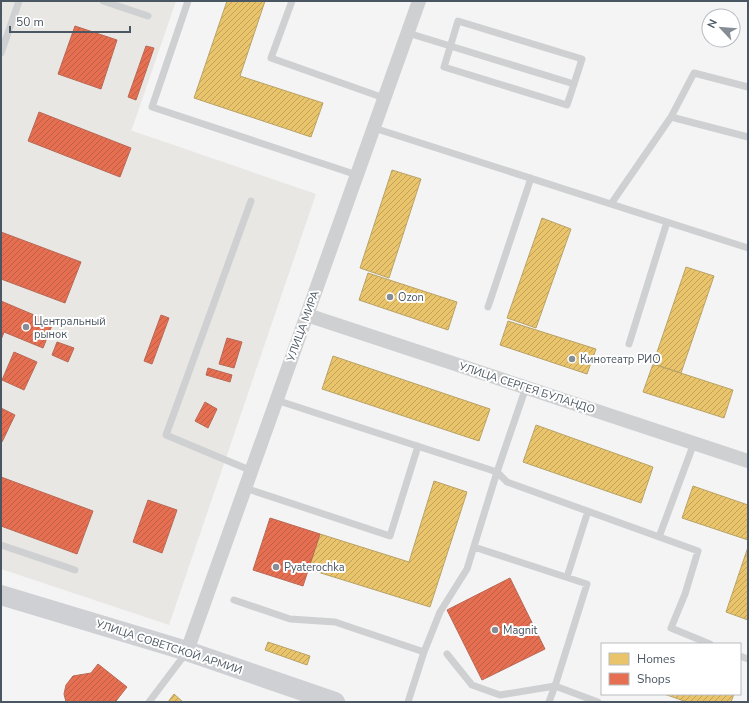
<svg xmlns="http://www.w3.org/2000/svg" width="749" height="703" font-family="'Nunito Sans',sans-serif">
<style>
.commercial{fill:#e8e7e3}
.homes{fill:url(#homes-hatch);stroke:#b9a367}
.shops{fill:url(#shops-hatch);stroke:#b86856}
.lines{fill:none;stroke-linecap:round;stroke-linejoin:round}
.lane{stroke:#ced0d2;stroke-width:7}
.street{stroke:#ced0d2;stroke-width:14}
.secondary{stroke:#ced0d4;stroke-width:20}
.poi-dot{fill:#868d94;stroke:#fff;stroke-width:1.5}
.labels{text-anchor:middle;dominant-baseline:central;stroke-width:4;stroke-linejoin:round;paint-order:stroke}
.poi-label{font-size:11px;fill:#4a5661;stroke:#fff;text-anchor:start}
.street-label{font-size:11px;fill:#4a5661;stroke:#fff}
</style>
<defs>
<pattern id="homes-hatch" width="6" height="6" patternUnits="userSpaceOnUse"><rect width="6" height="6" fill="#e9c46a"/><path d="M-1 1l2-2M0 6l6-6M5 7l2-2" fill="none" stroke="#bfa25b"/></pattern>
<pattern id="shops-hatch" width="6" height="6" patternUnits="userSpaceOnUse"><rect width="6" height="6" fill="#e76f51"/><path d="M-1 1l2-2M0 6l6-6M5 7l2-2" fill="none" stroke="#bd5e47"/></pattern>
</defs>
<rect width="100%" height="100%" fill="#f4f4f4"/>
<path class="commercial" d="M1,1H176L132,129L130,130L316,194L169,625L1,569Z"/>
<path class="homes" d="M227,1H265L240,76L323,103L311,137L194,98Z
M392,170L421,179L389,278L360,268Z
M542,218L571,229L536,328L507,318Z
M686,267L714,276L681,373L653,364Z
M368,273L457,302L448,330L359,300Z
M508,321L596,349L587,374L500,345Z
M333,356L490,409L479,441L322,389Z
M653,364L733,390L724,418L643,392Z
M536,425L653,467L641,503L523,462Z
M434,481L467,492L430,607L308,569L320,534L409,562Z
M693,486L748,505V540L682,518Z
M748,547V620L726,612Z
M268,642L310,656L307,665L265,650Z
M174,694L183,702H168Z
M664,694H734L731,702H687Z"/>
<path class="shops" d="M75,26L117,40L101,89L58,74Z
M146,46L154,48L136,100L128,97Z
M39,112L131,148L120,177L28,141Z
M1,232L81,262L65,303L1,279Z
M1,301L53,323L43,348L4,332L1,340Z
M161,315L169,318L152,364L144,361Z
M227,338L242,342L234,368L219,364Z
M57,342L74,348L68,362L52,355Z
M14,352L37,362L24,390L2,380Z
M208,368L232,375L230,382L206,375Z
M205,402L217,409L208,428L195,421Z
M1,408L15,415L2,442L1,441Z
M1,477L93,511L77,554L1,526Z
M148,500L177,510L162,553L133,542Z
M270,518L320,534L303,586L253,570Z
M510,578L545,649L482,680L447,610Z
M98,664L127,687L116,701L118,702H66L64,694L66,685L73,676L91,673Z"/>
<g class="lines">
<path class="lane" d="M103,1L148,16
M188,1L152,107L357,175
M292,1L271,58L384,98
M408,33L574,84L582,59L458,21L444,67L567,105L574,84
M1,53L19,1
M671,117L748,137
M374,128L748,248
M251,201L166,435L252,471
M611,204L671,117L694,73L748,87
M488,307L531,178
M629,344L667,222
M276,400L497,472L507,482L698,551L685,594L671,628L710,644
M245,488L390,536L418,446
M659,537L694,443
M1,545L75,570
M567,577L588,511
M234,600L290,619L335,622L424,652
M447,654L472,685L500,695L555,686L587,584L474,547
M740,656L748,659
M149,702L186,653
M408,702L424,652L440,612L467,569L497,472L526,387
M549,702L555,686L598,702"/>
<path class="street" d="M307,315L748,461
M187,651L419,1"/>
<path class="secondary" d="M1,595L187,651L335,702"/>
</g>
<g class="poi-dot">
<circle cx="390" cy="297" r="4"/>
<circle cx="26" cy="327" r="4"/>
<circle cx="572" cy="359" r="4"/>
<circle cx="276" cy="567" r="4"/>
<circle cx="495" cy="630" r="4"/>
</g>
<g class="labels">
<g class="poi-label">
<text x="398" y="297">Ozon</text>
<text x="34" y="321">Центральный<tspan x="34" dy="13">рынок</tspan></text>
<text x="580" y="359">Кинотеатр РИО</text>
<text x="284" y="567">Pyaterochka</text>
<text x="503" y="630">Magnit</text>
</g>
<g class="street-label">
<text transform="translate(303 326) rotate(-70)">УЛИЦА МИРА</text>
<text transform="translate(527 388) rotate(18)">УЛИЦА СЕРГЕЯ БУЛАНДО</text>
<text transform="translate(169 647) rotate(18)">УЛИЦА СОВЕТСКОЙ АРМИИ</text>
</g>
</g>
<rect width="749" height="703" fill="none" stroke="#4a5661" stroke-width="4"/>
<rect x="601" y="643" width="140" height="52" fill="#ffffff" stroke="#b7bbc0"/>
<rect x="609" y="653" width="20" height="12" fill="#e9c46a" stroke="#b7bbc0"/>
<text x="637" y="663" font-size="12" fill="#4a5661">Homes</text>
<rect x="609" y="673" width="20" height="12" fill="#e76f51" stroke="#b7bbc0"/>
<text x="637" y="683" font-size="12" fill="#4a5661">Shops</text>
<g transform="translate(721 28) rotate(296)"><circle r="19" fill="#ffffff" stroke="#b7bbc0"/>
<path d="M0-3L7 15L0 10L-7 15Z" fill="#868d94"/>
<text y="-6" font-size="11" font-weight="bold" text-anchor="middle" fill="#4a5661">N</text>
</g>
<path d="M10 26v6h120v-6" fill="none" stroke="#4a5661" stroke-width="2"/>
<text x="16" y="26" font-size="12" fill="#4a5661" stroke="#ffffff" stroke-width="3" paint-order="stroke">50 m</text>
</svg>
